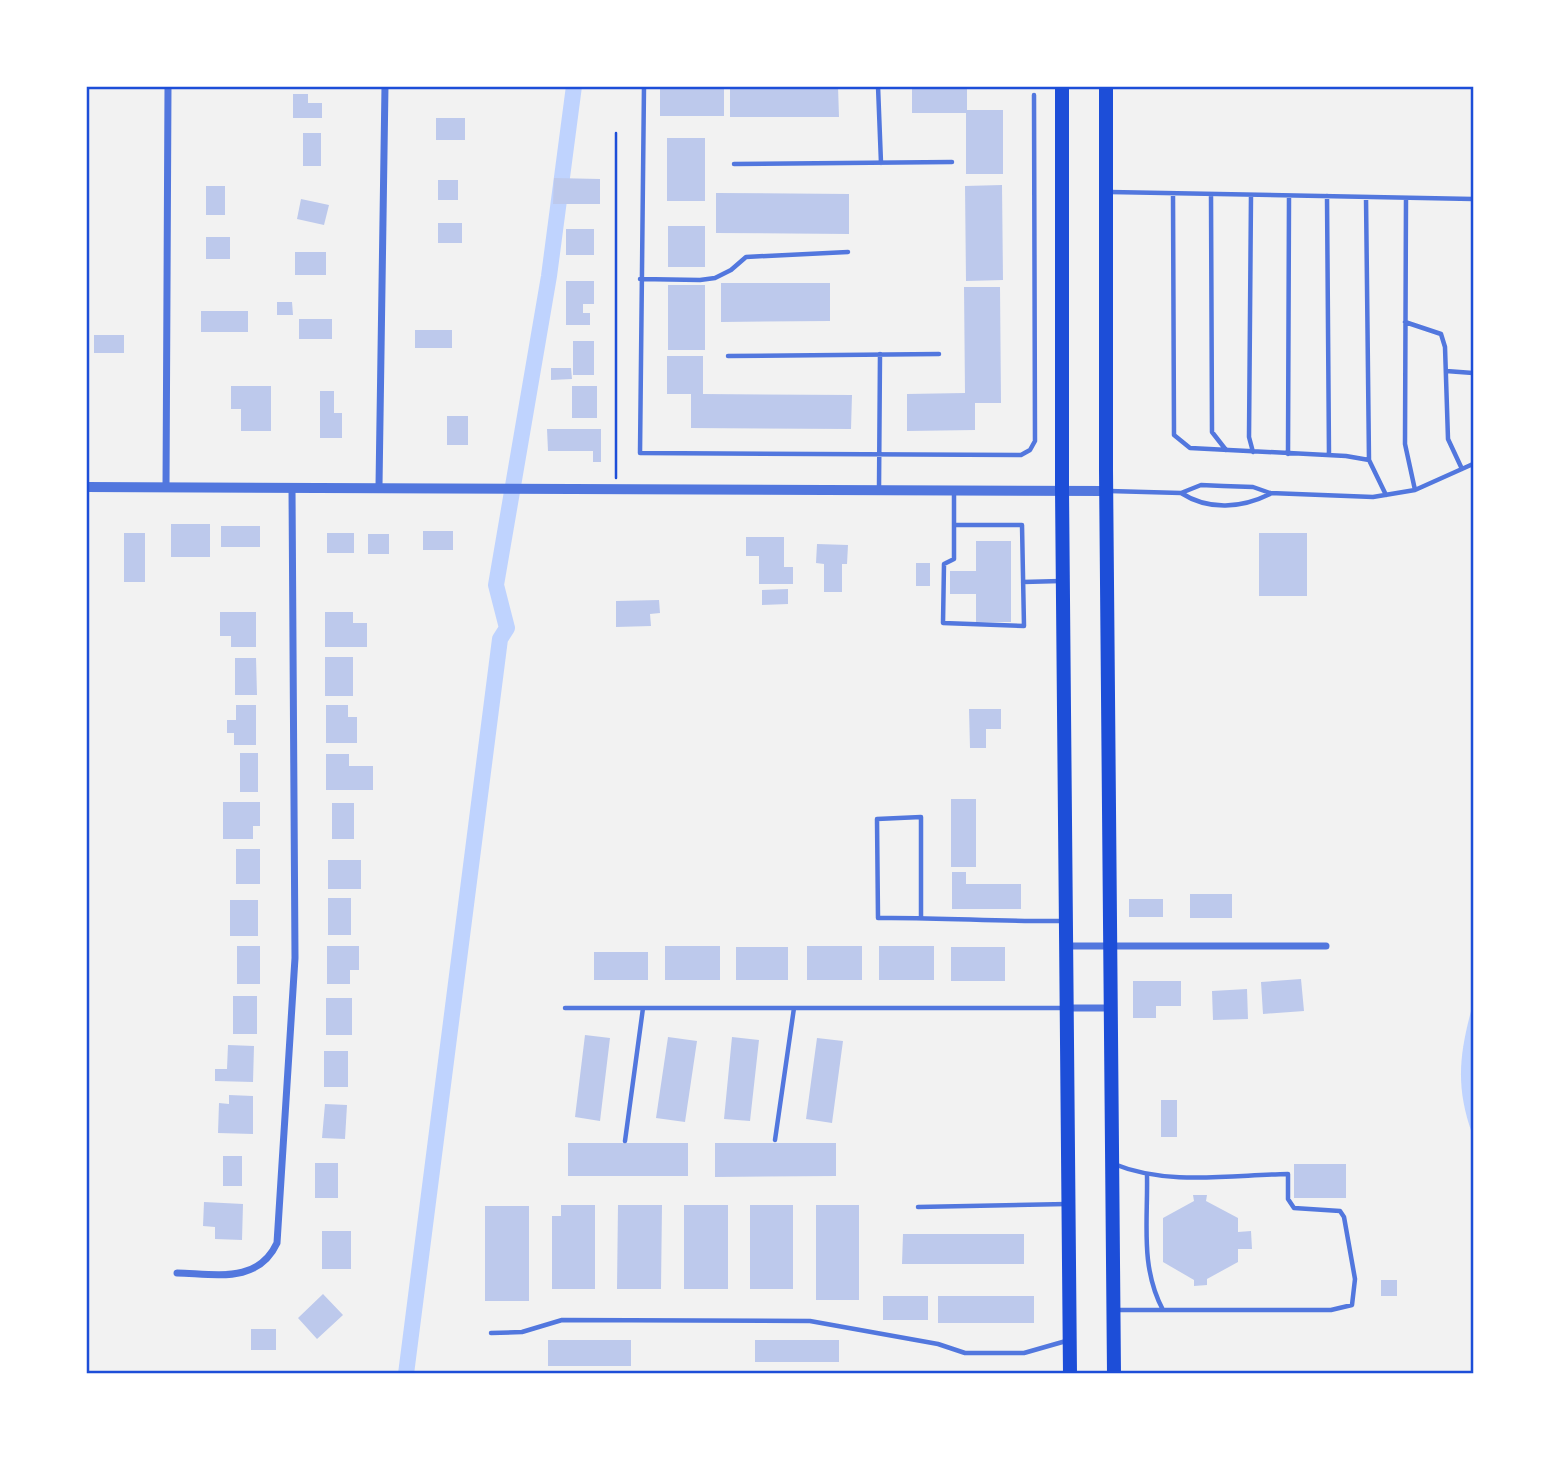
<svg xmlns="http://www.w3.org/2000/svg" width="1559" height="1460" font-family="Rubik,sans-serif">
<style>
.water{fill:#bfd3fe}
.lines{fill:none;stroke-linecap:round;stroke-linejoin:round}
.canal{stroke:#bfd3fe;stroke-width:16}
.building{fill:#bdc9ec}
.path{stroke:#1d4ed8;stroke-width:2.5}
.service{stroke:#5277de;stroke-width:4.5}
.minor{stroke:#5277de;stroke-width:7}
.tertiary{stroke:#5277de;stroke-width:10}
.primary{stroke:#1d4ed8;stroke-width:14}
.neatline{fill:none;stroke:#1d4ed8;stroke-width:2.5}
</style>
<rect width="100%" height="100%" fill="#f2f2f2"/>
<path class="water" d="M1473,1004V1136C1455,1087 1459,1054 1473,1004Z"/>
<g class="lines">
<path class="canal" d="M406,1374L500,639L507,628L496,585L549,276L574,86"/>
</g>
<path class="building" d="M660,86H724V116H660Z
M730,86H838L839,117H730Z
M912,86H967V110H1003V174H966V113H912Z
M293,94H308V103H322V118H293Z
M436,118H465V140H436Z
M303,133H321V166H303Z
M667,138H705V201H667Z
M554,178L600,179V204H553Z
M438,180H458V200H438Z
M1002,185L1003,280L966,281L965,186Z
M206,186H225V215H206Z
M716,193L849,194V234L716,233Z
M301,199L329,205L324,225L297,219Z
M438,223H462V243H438Z
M668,226H705V267H668Z
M566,229H594V255H566Z
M206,237H230V259H206Z
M295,252H326V275H295Z
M566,281H594V304H583V313H590V325H566Z
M721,283H830V321L721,322Z
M668,285H705V350H668Z
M964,287H1000L1001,403H975V430L907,431V394L965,393Z
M277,302H292L293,315H277Z
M201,311H248V332H201Z
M299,319H332V339H299Z
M415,330H452V348H415Z
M94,335H124V353H94Z
M573,341H594V375H573Z
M667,356H703V394L852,395L851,429L691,428V394H667Z
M551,368H571L572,379L551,380Z
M231,386H271V431H241V409H231Z
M572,386H597V418H572Z
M320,391H334V413H342V438H320Z
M447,416H468V445H447Z
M547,429H601V462H593V451H548Z
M171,524H210V557H171Z
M221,526H260V547H221Z
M423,531H453V550H423Z
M124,533H145V582H124Z
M327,533H354V553H327Z
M1259,533H1307V596H1259Z
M368,534H389V554H368Z
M746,537H784V567H793V584H759V556H746Z
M976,541H1011V622H976V594H950V571H976Z
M817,544L848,545L847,564H842V592H824V564L816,563Z
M916,563H930V586H916Z
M788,589V604L762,605V590Z
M659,600L660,613L650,614L651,626L616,627V601Z
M220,612H256V647H231V636H220Z
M325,612H353V623H367V647H325Z
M325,657H353V696H325Z
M235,658H256L257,695H235Z
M236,705H256V745H234V733H227V720H236Z
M326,705H348V717H357V743H326Z
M969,709H1001V729H986V748H970Z
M240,753H258V792H240Z
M326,754H349V766H373V790H326Z
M951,799H976V867H951Z
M223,802H260V826H253V839H223Z
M332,803H354V839H332Z
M236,849H260V884H236Z
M328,860H361V889H328Z
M952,872H966V884H1021V909H952Z
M1190,894H1232V918H1190Z
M328,898H351V935H328Z
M1129,899H1163V917H1129Z
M230,900H258V936H230Z
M237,946H260V984H237Z
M327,946H359V970H350V984H327Z
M665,946H720V980H665Z
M807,946H862V980H807Z
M879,946H934V980H879Z
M736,947H788V980H736Z
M951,947H1005V981H951Z
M594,952H648V980H594Z
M1301,979L1304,1011L1263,1014L1261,982Z
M1133,981H1181V1006H1156V1018H1133Z
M1247,989L1248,1019L1213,1020L1212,991Z
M233,996H257V1034H233Z
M326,998H352V1035H326Z
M585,1035L610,1038L600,1121L575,1117Z
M668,1037L697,1041L685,1122L656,1118Z
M732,1037L759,1040L750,1121L724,1119Z
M817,1038L843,1041L832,1123L806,1119Z
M228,1045L254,1046L253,1082L215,1081V1069H227Z
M324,1051H348V1087H324Z
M229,1095L253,1096V1134L218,1133L219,1103L229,1104Z
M1161,1100H1177V1137H1161Z
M325,1104L347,1105L345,1139L322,1138Z
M568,1143H688V1176H568Z
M715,1143H836V1176L715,1177Z
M223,1156H242V1186H223Z
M315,1163H338V1198H315Z
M1294,1164H1346V1198H1294Z
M1193,1195H1207L1206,1201L1238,1218V1232L1251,1231L1252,1249H1238V1262L1207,1279V1285L1194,1286V1280L1163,1262V1218L1194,1201Z
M204,1202L243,1204L242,1240L215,1239V1227L203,1226Z
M561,1205H595V1289H552V1216H561Z
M618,1205H662L661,1289H617Z
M684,1205H728V1289H684Z
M750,1205H793V1289H750Z
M816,1205H859V1300H816Z
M485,1206H529V1301H485Z
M322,1231H351V1269H322Z
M903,1234H1024V1264H902Z
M1381,1280H1397V1296H1381Z
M323,1294L343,1315L317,1339L298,1318Z
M883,1296H928V1320H883Z
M938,1296H1034V1323H938Z
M251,1329H276V1350H251Z
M548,1340H631V1366H548Z
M755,1340H839V1362H755Z"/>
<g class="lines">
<path class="path" d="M616,478V133"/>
<path class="service" d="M644,86L640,453L1021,455L1030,450L1035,441L1034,95
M878,86L881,163
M734,164L952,162
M1110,192L1473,199
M1173,194L1174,435L1190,448L1346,456L1369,460L1386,495
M1211,195L1212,432L1226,450
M1251,195L1249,437L1253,452
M1327,196L1329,455
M1366,197L1369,460
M1406,198L1405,444L1415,490
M640,279L700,280L715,278L731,270L746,257L848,252
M1405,322L1441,334L1445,347L1448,439L1462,469
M728,356L939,354
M1446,371L1473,373
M1288,454L1289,196
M879,488L880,354
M1109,491L1181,493L1201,485L1223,486L1253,487L1270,493L1373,497L1415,490L1473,464
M954,492V559L944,564L943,623L1024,626L1022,525H956
M1181,493C1209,511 1242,508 1270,494
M1023,582L1061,581
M921,917V817L877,819L878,918C940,917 1000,922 1062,921
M565,1008H1065
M775,1140L794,1008
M625,1141L643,1008
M1114,1164C1167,1186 1231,1175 1288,1174V1199L1294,1208L1340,1211L1344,1217L1355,1279L1352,1305L1331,1310H1118
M1147,1175C1148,1222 1140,1267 1163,1310
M918,1207L1067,1204
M491,1333L522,1332L562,1320L810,1321L938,1344L965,1353H1024L1066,1341"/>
<path class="minor" d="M379,486L385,86
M166,488L168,86
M1066,946H1326
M1067,1008H1111
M177,1273C216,1274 258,1284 277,1243L295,958L292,488"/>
<path class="tertiary" d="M86,487L1106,491"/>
<path class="primary" d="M1062,86V489L1070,1374
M1106,86V470L1114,1374"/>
</g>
<rect width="1559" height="1460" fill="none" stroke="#ffffff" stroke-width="175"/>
<rect x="88" y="88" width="1384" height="1284" class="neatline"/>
</svg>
